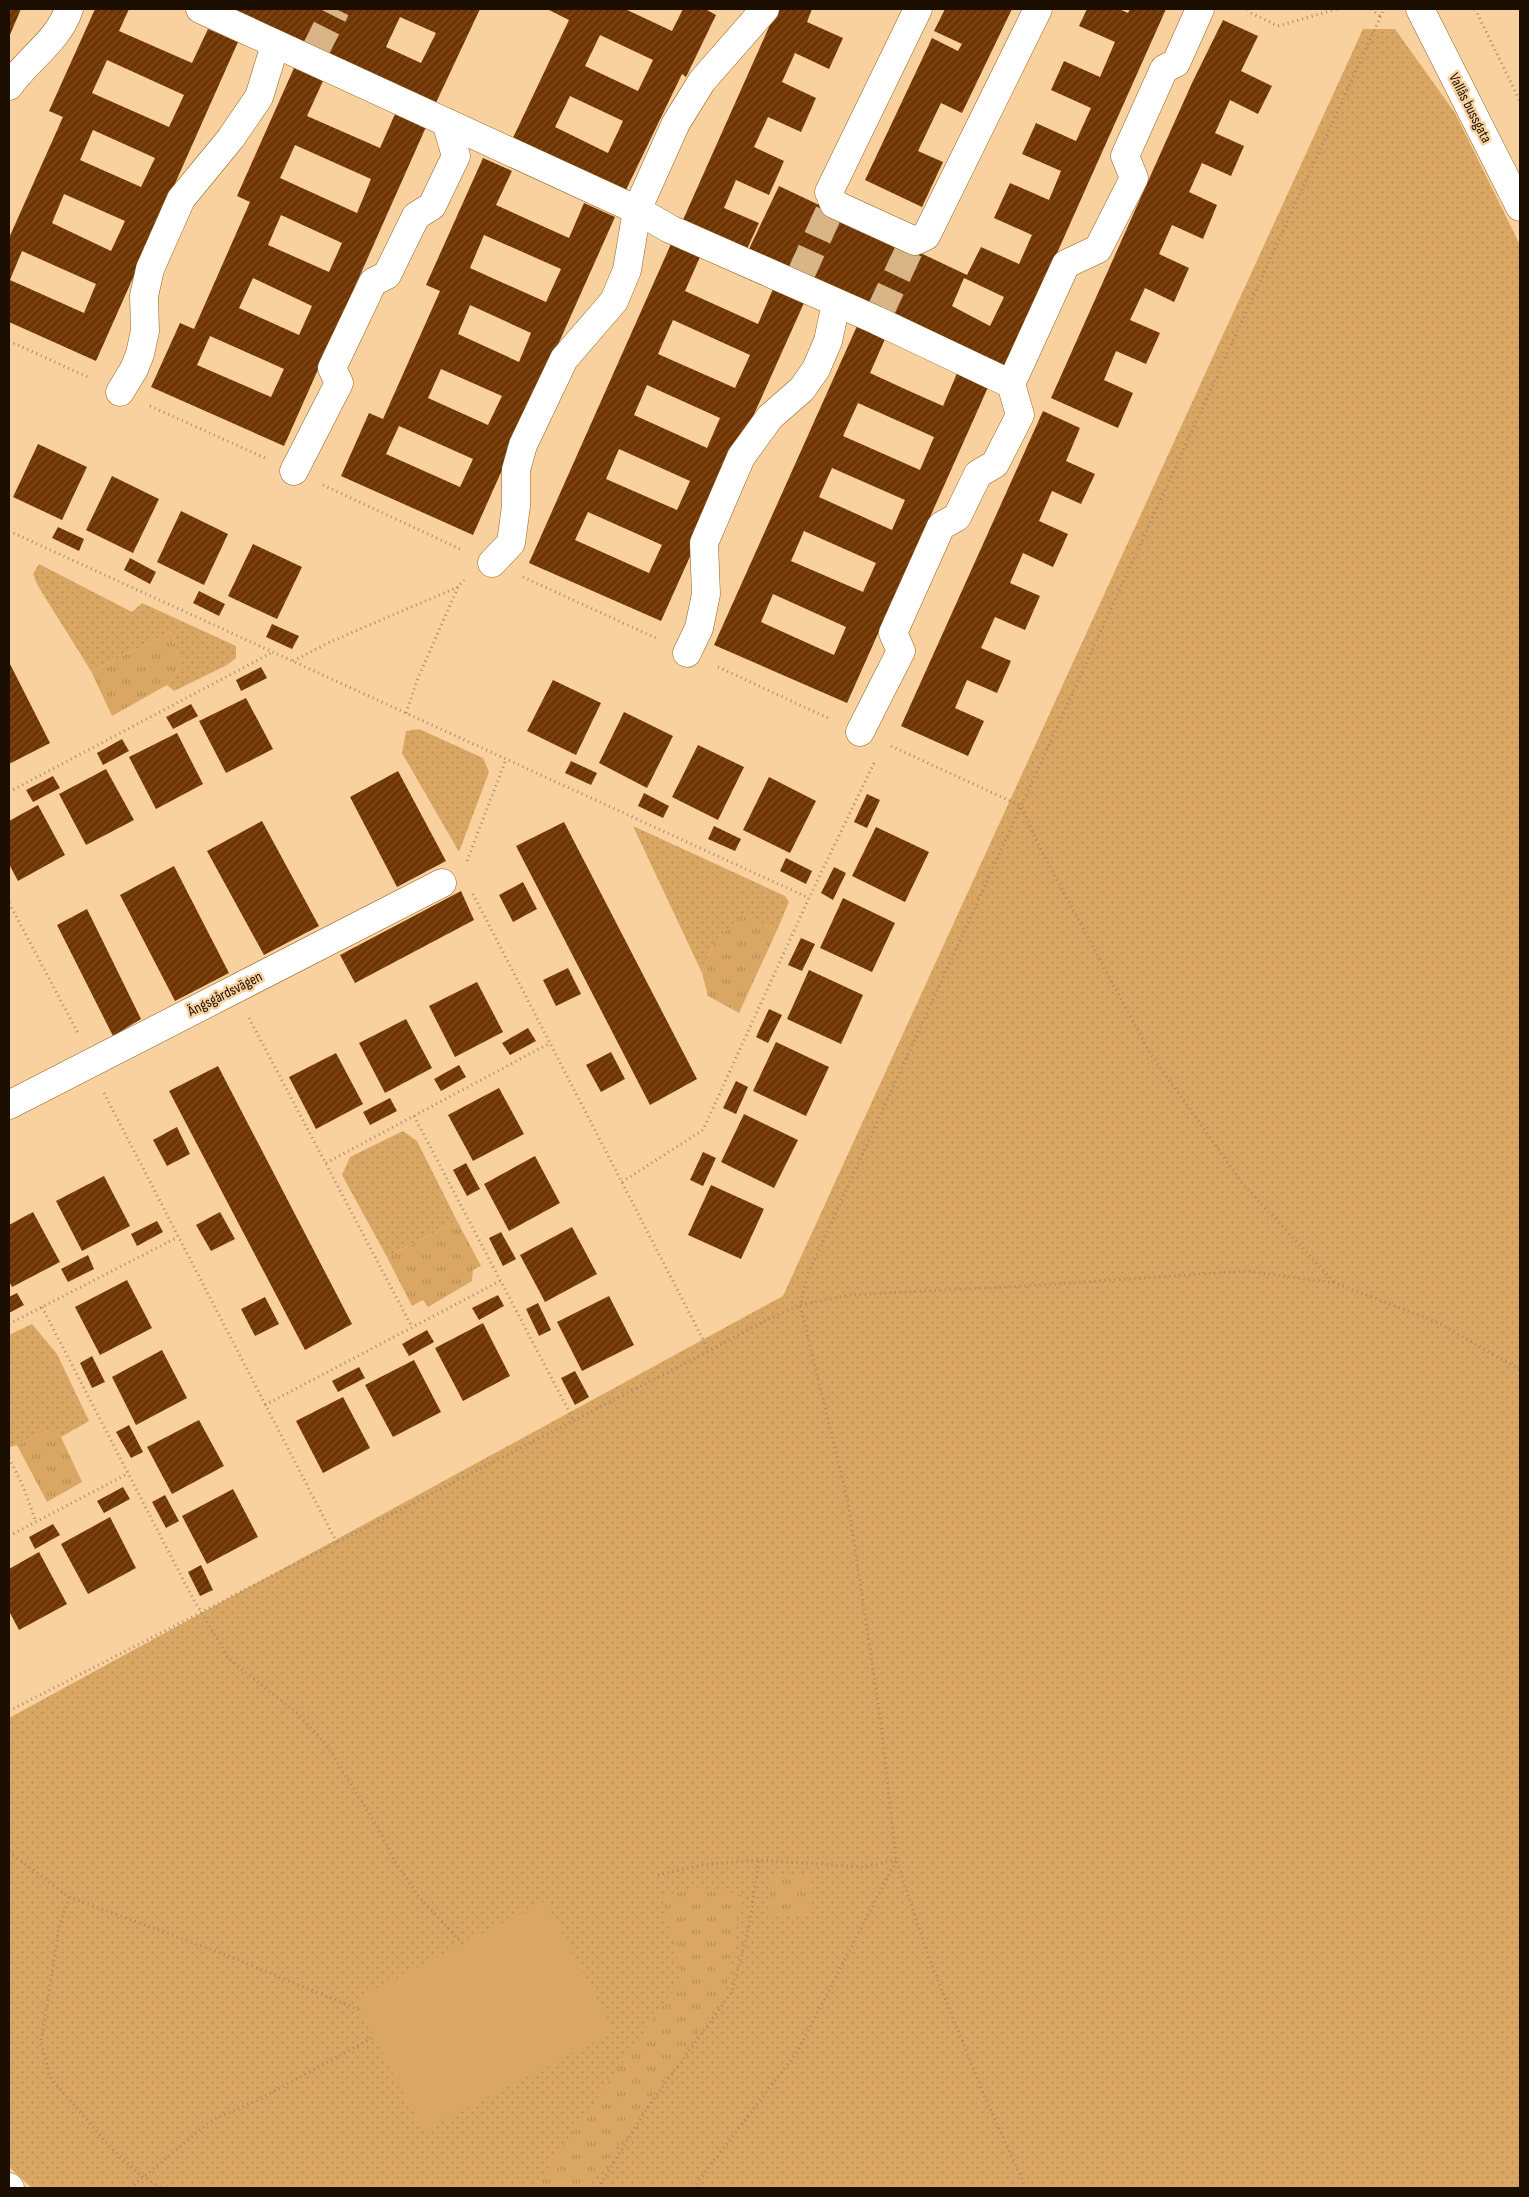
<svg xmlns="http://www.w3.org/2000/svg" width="1529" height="2197" font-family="'Sofia Sans Condensed',sans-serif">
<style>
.grass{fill:url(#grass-dots)}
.park{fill:url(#park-tufts)}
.pitch{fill:#d9a664}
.building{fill:url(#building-hatch);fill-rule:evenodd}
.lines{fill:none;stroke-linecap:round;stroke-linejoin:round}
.minor-tunnel{stroke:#d8b486;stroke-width:28;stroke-dasharray:28 14;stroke-linecap:butt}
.minor-casing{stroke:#916420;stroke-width:29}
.path{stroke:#a88964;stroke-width:3;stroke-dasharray:1 4;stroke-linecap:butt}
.minor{stroke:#fff;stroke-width:28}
.labels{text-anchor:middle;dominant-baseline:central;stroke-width:5;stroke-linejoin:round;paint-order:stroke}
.street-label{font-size:15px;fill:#1b0d00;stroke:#f9d19e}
</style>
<defs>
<pattern id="grass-dots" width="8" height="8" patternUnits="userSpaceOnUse" patternTransform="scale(1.25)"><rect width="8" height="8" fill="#d9a664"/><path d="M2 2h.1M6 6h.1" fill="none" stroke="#ba8e55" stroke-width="1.8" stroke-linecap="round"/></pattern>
<pattern id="park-tufts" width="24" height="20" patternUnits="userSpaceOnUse" patternTransform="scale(1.25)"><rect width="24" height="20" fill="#d9a664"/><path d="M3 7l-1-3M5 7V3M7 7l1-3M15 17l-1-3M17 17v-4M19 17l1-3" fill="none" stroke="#ba8e55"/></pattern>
<pattern id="building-hatch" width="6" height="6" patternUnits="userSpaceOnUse" patternTransform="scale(1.25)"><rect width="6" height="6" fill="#6f3400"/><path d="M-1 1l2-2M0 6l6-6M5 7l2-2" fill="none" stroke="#7e4e24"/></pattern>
</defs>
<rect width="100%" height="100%" fill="#f9d19e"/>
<path class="grass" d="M1363,29H1395L1455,113L1520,245V2188H32L9,2167V1718L783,1296Z
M39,564L132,612L142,603L236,646V658L227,665L174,691L167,685L181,665L172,632L91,671L38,586L33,574Z
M419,729L483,758L489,772L459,852L402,753L406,731Z
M633,826L785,896L789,902L777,930L743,915L714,943L702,973Z
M403,1131L417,1141L457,1221L387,1257L342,1175L350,1157Z
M32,1324L57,1354L89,1421L61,1437L47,1430L17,1445L10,1447L9,1335Z"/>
<path class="park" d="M172,632L181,665L167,685L112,716L91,671Z
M743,914L777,930L739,1013L708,996L702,973L714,943Z
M457,1221L481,1266L473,1270L472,1281L428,1307L423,1300L412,1306L387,1257Z
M47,1430L61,1437L82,1482L47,1502L17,1445Z
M770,1874L812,1875L811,1915L769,1914Z
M700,1887L743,1895L725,1994L588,2188H534L683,1977L661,1896Z"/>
<path class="pitch" d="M545,1901L614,2031L423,2131L355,2000Z"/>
<path class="building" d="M9,9H21L9,37Z
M95,9H129L119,31L192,63L208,29L238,42L96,361L9,322V238L63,117L49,111ZM107,60L184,95L169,127L92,93ZM93,130L155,158L141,187L80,160ZM64,194L125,221L111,251L52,223ZM22,251L96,284L84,313L10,280Z
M219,9H480L433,109ZM400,17L436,33L421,63L386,47Z
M550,9H625L672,31L683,9H708L707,10L716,15L686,77L682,74L623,196L511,142L569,20L549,10ZM600,35L653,60L638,91L585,66ZM570,96L623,121L608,153L555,127Z
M777,9H812L807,22L843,38L829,69L795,53L782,82L816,98L801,132L768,117L754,147L784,161L769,195L736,180L724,208L759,223L746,251L682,222Z
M945,9H1012L962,113L941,103L918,151L943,162L922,207L865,180L932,38L958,51L962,44L934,31Z
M1087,9H1119L1128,13L1130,9H1166L1003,374L748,251L779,186L967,275L981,247L1019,264L1032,235L994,218L1010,183L1049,200L1061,171L1022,154L1036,123L1076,141L1091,108L1051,90L1064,61L1100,77L1115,42L1079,26ZM964,278L1004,297L990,326L952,306Z
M1223,20L1258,36L1241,71L1272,86L1258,114L1230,100L1215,133L1244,146L1231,176L1202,163L1189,192L1217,205L1203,239L1172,225L1159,254L1189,268L1174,302L1145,288L1130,320L1160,333L1146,364L1116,351L1104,380L1133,393L1118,428L1051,398L1192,83Z
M294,68L323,81L307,116L380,148L395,114L426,127L284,446L151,387L180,323L194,329L250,202L237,196ZM295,145L371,179L357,213L280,178ZM281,215L342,243L329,272L268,245ZM253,278L312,306L299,335L239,308ZM210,336L284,369L271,397L197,365Z
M483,158L512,171L496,205L569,238L584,203L615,217L473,535L341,476L369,413L383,419L440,291L426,285ZM484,235L561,269L546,302L470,268ZM470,305L531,333L519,362L458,334ZM441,369L502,396L488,425L428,398ZM399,426L473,459L460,487L386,454Z
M671,244L700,257L685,291L758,324L773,289L804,303L661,621L529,563ZM673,320L750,355L735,388L658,354ZM647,385L720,418L707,448L634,415ZM619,449L690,481L677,510L606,479ZM588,512L662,545L649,573L575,540Z
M857,326L885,339L870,373L907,390L943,406L958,371L989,385L847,703L714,645ZM858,403L934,437L920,470L843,436ZM832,468L905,500L892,530L819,497ZM804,531L876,563L863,592L791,561ZM773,594L846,627L834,655L761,622Z
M1043,411L1080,428L1066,461L1095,474L1081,504L1052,491L1039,521L1068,534L1053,567L1023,553L1010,583L1040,596L1025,630L995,617L981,648L1011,661L997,693L967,680L955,708L984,721L968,756L901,726Z
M38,444L87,467L62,520L13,497Z
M112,476L159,499L133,553L86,530Z
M181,511L228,534L204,585L157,562Z
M58,527L84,539L79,551L52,538Z
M253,544L302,567L277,619L228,596Z
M130,558L156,572L150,584L124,570Z
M199,591L225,604L219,616L193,603Z
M272,624L299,636L292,649L266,637Z
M9,662L50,743L9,764Z
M261,667L267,678L241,691L236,680Z
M553,680L601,703L576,755L527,731Z
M246,698L273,749L226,773L199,721Z
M191,704L198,716L173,729L166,717Z
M624,712L673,736L647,788L599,763Z
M177,733L203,784L156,809L129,757Z
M122,739L129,751L103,765L97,753Z
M698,745L744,767L718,820L672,797Z
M571,761L597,773L591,785L565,773Z
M106,769L134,820L86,845L59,794Z
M398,771L446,861L397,887L350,797Z
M53,776L60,788L33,802L26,790Z
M769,777L816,801L790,853L743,830Z
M644,793L669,806L663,818L638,806Z
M867,794L880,800L867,828L854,822Z
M38,805L65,855L18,881L9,864V821Z
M262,821L319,926L264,955L207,851Z
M564,822L697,1079L650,1105L516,846Z
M714,826L741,839L735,851L708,839Z
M876,827L929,852L905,902L852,876Z
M786,858L812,871L806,884L780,871Z
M174,866L229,973L175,1001L120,895Z
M834,867L846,873L833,900L821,893Z
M523,882L537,909L513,922L499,895Z
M461,891L474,920L355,983L340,955Z
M843,898L895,923L872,972L820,948Z
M87,909L141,1019L113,1036L57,925Z
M801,938L815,944L802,971L788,965Z
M568,968L581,994L556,1006L543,980Z
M809,970L863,995L841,1044L787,1019Z
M477,982L503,1032L455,1057L429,1006Z
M769,1009L782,1015L768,1043L756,1037Z
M406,1019L432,1068L385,1093L359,1043Z
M528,1028L536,1041L510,1055L502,1043Z
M776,1042L829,1067L806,1116L753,1091Z
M611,1052L625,1079L601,1092L586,1065Z
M336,1053L363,1104L316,1129L289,1077Z
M459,1065L466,1077L441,1091L434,1079Z
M218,1066L352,1324L305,1350L169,1091Z
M736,1081L748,1087L736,1114L723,1108Z
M499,1088L524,1134L473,1161L448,1115Z
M390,1098L397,1111L370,1125L363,1112Z
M744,1114L798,1140L774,1188L721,1162Z
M177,1127L190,1154L167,1166L153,1140Z
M703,1152L716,1158L703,1186L690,1180Z
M535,1156L560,1203L509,1231L484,1184Z
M466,1163L480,1189L467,1196L453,1170Z
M104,1176L130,1226L82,1251L56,1201Z
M711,1185L764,1209L741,1259L688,1235Z
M33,1212L60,1262L12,1287L9,1281V1225Z
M220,1212L235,1239L211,1251L196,1225Z
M157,1221L163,1232L137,1246L131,1234Z
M572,1227L597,1274L545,1302L520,1255Z
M501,1232L516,1259L503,1266L489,1238Z
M88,1255L94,1269L68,1282L61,1269Z
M127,1280L152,1328L100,1355L75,1307Z
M17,1293L24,1305L9,1313V1297Z
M498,1295L504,1306L479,1320L472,1308Z
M609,1296L634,1345L582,1371L557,1322Z
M265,1297L279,1324L255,1336L241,1309Z
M538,1303L551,1330L539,1336L526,1309Z
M483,1323L510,1376L463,1401L435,1348Z
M427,1330L434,1342L409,1356L402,1344Z
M162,1350L187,1398L136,1425L112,1377Z
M92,1356L105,1382L92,1388L80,1363Z
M414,1360L441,1412L393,1437L365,1385Z
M359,1367L365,1378L338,1392L332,1381Z
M575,1371L589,1397L575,1405L561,1378Z
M343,1397L370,1448L323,1473L296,1421Z
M199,1420L224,1466L172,1494L147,1447Z
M129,1425L143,1452L131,1458L116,1432Z
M123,1487L130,1499L104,1513L97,1501Z
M233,1489L258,1537L207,1564L182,1516Z
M165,1495L179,1521L166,1528L152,1502Z
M110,1517L136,1568L88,1594L61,1544Z
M53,1524L60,1535L35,1549L29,1537Z
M39,1552L67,1604L19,1630L9,1611V1569Z
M201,1565L213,1590L200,1596L188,1572Z"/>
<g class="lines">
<path class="minor-tunnel" d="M314,53L336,9
M800,276L830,210
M879,314L910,248"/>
<g class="minor-casing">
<path id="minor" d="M200,9L637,210L670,229L876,320L1011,384
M918,9L829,192L834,204L915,241L926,236L1038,9
M1420,9L1520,207
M9,86C27,60 59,40 69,9
M120,392L134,369L140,354L145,331L144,296L150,269L181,199L231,138L259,97L275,45
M294,471L339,383L332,368L373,282L387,275L416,216L432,206L456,156L446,122
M492,563L511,543L516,506V470L523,445L564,359L614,301L627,270L637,210L676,123L702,81L765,9
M687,653L699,628L706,594L704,543L741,457L770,417L802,389L816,369L828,341L836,303
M860,732L901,651L893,633L941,526L957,517L978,474L995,464L1020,415L1011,384L1066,264L1098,249L1134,178L1125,156L1164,69L1176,63L1200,9
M9,1105L442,883
M9,2187L10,2188"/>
</g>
<path class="path" d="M1248,9L1251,13L1278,26L1337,9
M1371,9L1380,16
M1475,9L1520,101
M9,341L90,378
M150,406L265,458
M323,485L462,550
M9,531L809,898
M523,577L658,639
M293,661L330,642L458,587
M718,667L830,719
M406,713L418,678L458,587L464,580
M891,746L1021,806L1042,852L1150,1053L1243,1184L1335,1283
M9,792L273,652
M467,861L506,759
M473,894L709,1351
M9,903L78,1033
M249,1018L412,1327
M104,1093L337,1543
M414,1116L574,1421
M326,1163L550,1043
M622,1182L703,1130L809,898L874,763
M42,1307L191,1595L229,1659L297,1713L326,1744L377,1826L394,1860L419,1897L463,1944
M9,1324L178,1237
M265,1405L500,1281
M9,1458L23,1486L36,1522
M9,1536L127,1474
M9,1711L709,1351L766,1320L800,1305L849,1295L1024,1286L1247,1271L1335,1283L1439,1323L1520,1370
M9,1852L69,1897L59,1928L41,2043L50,2077L114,2151L143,2177L162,2188
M658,1875L702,1865L759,1860L863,1867L895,1860
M69,1897L226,1955L360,2010
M130,2188L212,2120L256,2101L374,2037
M598,2188L650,2104L732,1992L749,1926L759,1860
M693,2188L797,2052L896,1861
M1026,2188L984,2095L931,1963L896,1860L880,1716L848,1502L800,1305L808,1274L1384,9"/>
<use href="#minor" class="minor"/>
</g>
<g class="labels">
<g class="street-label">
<text transform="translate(1470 108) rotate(63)">Vallås bussgata</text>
<text transform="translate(225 994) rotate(-27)">Ängsgårdsvägen</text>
</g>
</g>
<rect width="1529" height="2197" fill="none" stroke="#1b0d00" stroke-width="20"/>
</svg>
